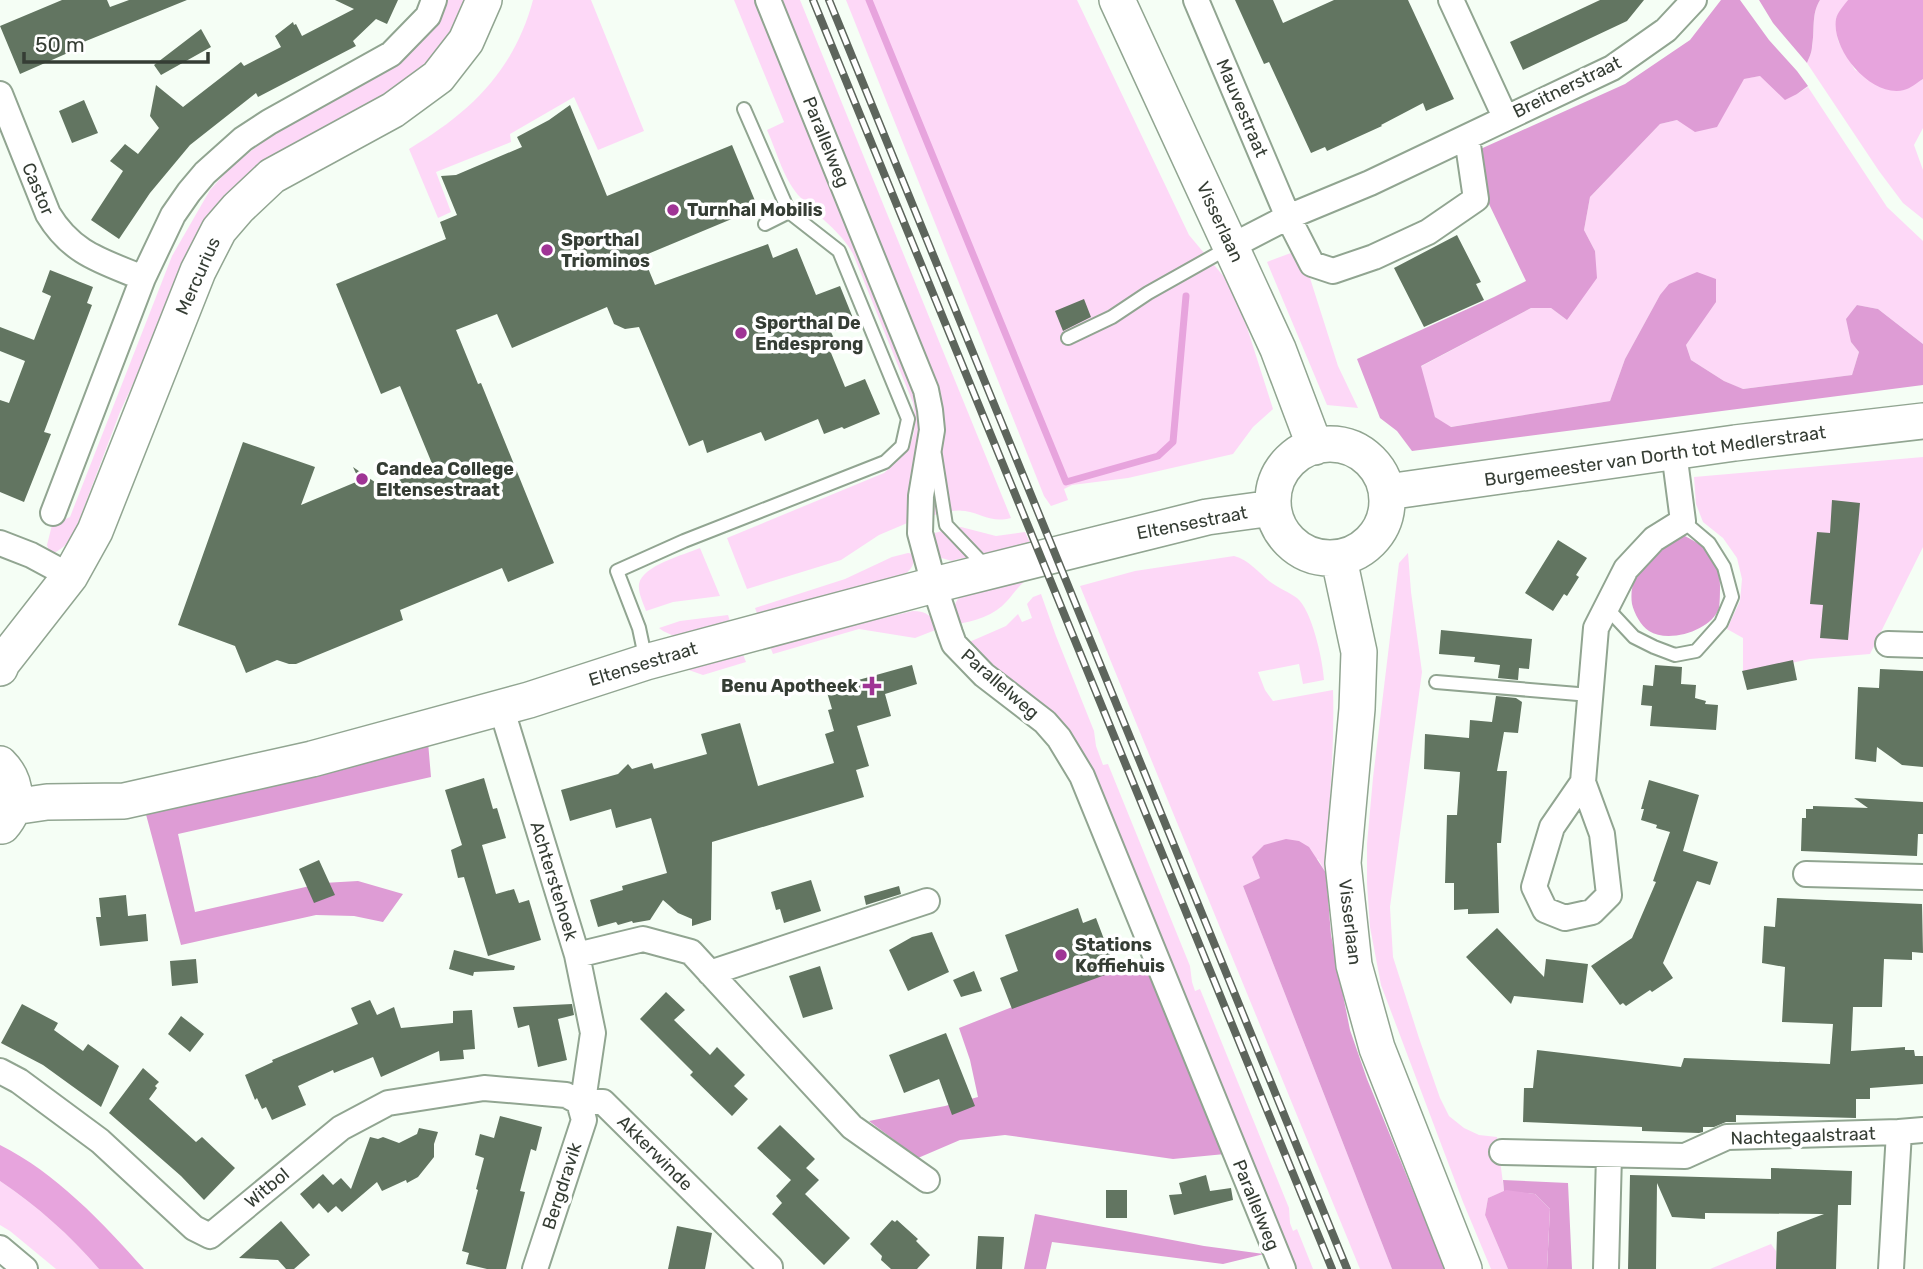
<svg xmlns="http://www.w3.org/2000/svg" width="1923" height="1269" font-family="Rubik,sans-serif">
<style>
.green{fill:#fdd8f7}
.forest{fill:#de9cd5}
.water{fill:#e7a4dd}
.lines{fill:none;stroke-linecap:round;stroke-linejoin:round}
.stream{stroke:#e7a4dd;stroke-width:7}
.building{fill:#627561}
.lane-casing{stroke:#91a591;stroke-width:16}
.street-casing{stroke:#91a591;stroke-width:28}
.secondary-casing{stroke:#91a591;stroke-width:38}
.lane{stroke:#fff;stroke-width:12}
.street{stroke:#fff;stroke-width:24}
.secondary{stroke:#fff;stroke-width:35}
.rail-casing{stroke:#5d655c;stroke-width:8}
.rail{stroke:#fff;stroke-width:5;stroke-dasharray:16;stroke-linecap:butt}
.poi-dot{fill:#9f3495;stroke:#fff;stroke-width:2.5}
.labels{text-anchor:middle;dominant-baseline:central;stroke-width:7;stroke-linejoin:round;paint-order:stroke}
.street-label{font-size:18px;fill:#353d34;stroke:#fff}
.poi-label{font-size:18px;font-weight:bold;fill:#353d34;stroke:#fff;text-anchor:start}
</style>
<rect width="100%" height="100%" fill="#f5fef5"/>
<path class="green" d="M445,0H473L430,70L295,145L160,325L120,412L75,531C70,541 64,548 54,553L49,551L47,545L52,525L70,517L172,256L210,190L230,168L266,139L311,109Z
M533,0H591L644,131L598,150L574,97L510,134L511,142L436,172L451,212L438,218L409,149C470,113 514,71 533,0Z
M734,0H759L925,408L912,521L879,535L841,560L747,589L727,538L884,473C911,452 919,437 913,403L853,254C841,231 818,217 801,198C784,181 777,152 767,130L784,122Z
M776,0H800L1011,518C991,523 983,514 965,511C954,509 942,513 931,516L939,442Z
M846,0H1077L1189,235L1225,278L1243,315L1273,409L1253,427L1233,454L1128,478L1072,485L1064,489L1068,500L1051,506L1044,496Z
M1820,0H1848L1836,18L1838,41L1855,70L1904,90L1923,79V128L1914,145L1923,170V219L1903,203L1879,171L1807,63C1809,58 1812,52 1812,46C1815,31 1811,14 1820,0Z
M1760,76L1797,94L1808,87L1887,207L1923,241V344L1878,309L1857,305L1851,342L1859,352L1852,375L1742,389L1724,381L1691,360L1686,345L1716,301V279L1660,295L1625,359L1610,401L1450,427L1435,417L1420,367L1531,308H1551L1567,320L1595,251L1584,230L1590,197L1660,124L1677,120L1716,127L1743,79Z
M1296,251L1309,275L1338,366L1358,408L1327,405L1267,262Z
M1923,457V547L1870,654L1810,659L1743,673V638L1727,629L1740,601L1742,579L1737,558L1723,538L1703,522L1696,504L1694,477Z
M956,527H961L996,536L1025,532L1031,545L1000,553L958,559L952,561L938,557L930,539L935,533Z
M700,548L720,596L673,602L646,611C643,602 638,593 639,584C643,565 684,555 700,548Z
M908,553L914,554C915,563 912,569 904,575L758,616L755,608L845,579L892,557Z
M1408,553L1411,592L1422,672L1390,907L1393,957L1419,1038L1440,1098L1449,1116L1464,1128L1479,1135L1497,1137L1504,1191L1488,1198L1485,1215L1508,1269H1491L1463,1202L1381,985L1370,927L1367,883V844L1373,778L1399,563Z
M1234,556C1249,560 1258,572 1269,581C1278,588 1289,592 1297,598C1312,610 1323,661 1324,680L1303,684L1299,664L1258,672L1265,690L1273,701L1333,690C1335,751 1328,812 1326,873L1318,859L1260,878L1243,886L1392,1269H1360L1080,586L1135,571Z
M1030,577C1020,584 1015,592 1007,601C995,615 974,622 956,624C953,611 952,606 961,595Z
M1041,594L1056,636L1094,731L1096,746L1103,765L1108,764L1190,966L1192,982L1195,991L1200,989L1289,1208L1290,1223L1293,1231L1297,1229L1313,1269H1292L1093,779L981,662L967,643L1006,626L1018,614L1022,622L1032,618L1027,604L1033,597Z
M913,611C927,611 932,616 938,629L915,638L859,629L773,654L767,639L863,617L883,618Z
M728,615L731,624L678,638L663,631L659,628L680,621Z
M740,647L746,662L703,675L683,668Z
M0,1181C37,1206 70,1235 99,1269H56L10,1231L0,1225Z
M1771,1244L1776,1251V1269H1710Z"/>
<path class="forest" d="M1721,0H1740L1769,40L1797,71L1808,86L1797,94L1785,100L1760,76L1744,79L1717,127L1695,132L1677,120L1660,124L1590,197L1584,230L1595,251L1597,278L1567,320L1551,308H1531L1421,366L1435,417L1451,427L1610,401L1625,359L1660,295L1669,284L1697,272L1716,279V302L1686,345L1691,360L1724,381L1743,389L1852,375L1859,352L1851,342L1846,319L1857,305L1878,309L1923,344V385L1412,451L1397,431L1380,418L1357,359L1494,297L1526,281L1489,204L1485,177L1476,151L1625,84L1690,40Z
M1759,0H1820C1811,14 1815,31 1812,46C1812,52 1809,58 1807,63L1773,23Z
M1681,534C1705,546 1720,556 1720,586C1720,592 1720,601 1719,608C1712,630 1669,644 1649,631C1641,626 1634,613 1632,604C1627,571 1656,550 1681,534Z
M428,742L431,777L178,834L195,912L323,883L358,881L403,894L383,922L354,916L316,915L181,945L144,807Z
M1286,839L1299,841L1309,847L1326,873L1331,935L1350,1030L1367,1079L1445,1269H1392L1243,886L1260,878L1252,857L1264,845Z
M1116,966L1152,975L1225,1154L1173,1159L1005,1135L960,1140L918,1158L869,1121L945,1106L978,1097L970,1060L959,1028Z
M1503,1180L1568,1183L1572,1269H1547L1550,1209L1535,1194L1504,1191Z
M1035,1214L1204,1246L1264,1254L1223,1264L1052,1242L1046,1269H1024Z"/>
<path class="water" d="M1848,0H1923V79C1918,82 1910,89 1904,90C1871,98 1831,50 1836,19C1837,13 1844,5 1848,0Z
M0,1145C56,1173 102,1222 144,1269H99C70,1235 37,1206 0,1181Z
M1506,1190L1535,1194L1550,1209L1547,1269H1508L1485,1215L1488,1198Z"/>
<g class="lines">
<path class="stream" d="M869,0L1066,482L1158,456L1173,442L1186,296"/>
</g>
<path class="building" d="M62,0H107L110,7L129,0H187L86,41L69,49L70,52L20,74L0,26Z
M335,0H398L387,24L376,19L353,41L356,46L258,97L256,93L190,145L150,193L119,239L91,220L123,171L110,161L125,144L138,154L159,128L150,116L156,85L183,107L241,62L244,66L281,47L275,36L293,22L294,25L296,24L302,36L354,9Z
M1235,0H1273L1283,23L1334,0H1408L1454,99L1426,111L1423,103L1381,125L1382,126L1327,151L1325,147L1311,153L1269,62L1264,64Z
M1600,0H1644L1627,21L1523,70L1510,42Z
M201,29L211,47L161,75L154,65Z
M84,100L98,133L72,143L59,111Z
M570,105L607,196L732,145L758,208L643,256L655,285L768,244L773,258L797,248L816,295L840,286L855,323L831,332L837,345L829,348L845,387L865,379L880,414L844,429L842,427L824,434L818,419L765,441L761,432L707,453L703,440L689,446L639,327L625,329L614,324L607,307L512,348L497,314L456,330L478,384L481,383L554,563L508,582L502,568L400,610L403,620L296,664H289L277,660L246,673L235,646L178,625L243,442L315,467L301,505L356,482L361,484L353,467L382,487L433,466L400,386L381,394L336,284L446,239L440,222L457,215L441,176L456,175L522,147L517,137L549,120Z
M1457,235L1481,282L1476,284L1484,300L1424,327L1394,268Z
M50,270L93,287L87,303L92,305L44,432L51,434L24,502L0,492V400L9,403L25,361L0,351V327L34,340L51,296L42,292Z
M1084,299L1091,317L1063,331L1055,311Z
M1832,500L1860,503L1848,640L1820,638L1823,605L1810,604L1817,532L1830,533Z
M1558,540L1587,558L1576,575L1579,577L1567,596L1564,594L1553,611L1525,593Z
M1441,630L1532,639L1529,669L1519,668L1518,680L1498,678L1500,665L1474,662L1475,657L1439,654Z
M1793,660L1797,680L1747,690L1742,671Z
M912,665L917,684L885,694L891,716L857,726L869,766L856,770L864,797L712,842L711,920L692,926V919L678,913L663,900L650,920L633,923L632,921L618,925L616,922L598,927L590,900L623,890L622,886L667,873L651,818L616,828L611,809L570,821L561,790L618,774L628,764L632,769L652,763L654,769L707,754L701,734L740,723L758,786L834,763L825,734L834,731L828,710L832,709L826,689Z
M1655,665L1682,667L1681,684L1696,685L1695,698L1706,701L1705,704L1718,705L1716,730L1650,726L1652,706L1641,705L1643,685L1653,686Z
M1880,669L1923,671V767L1902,765L1877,747L1876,762L1855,759L1858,687L1879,688Z
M1496,696L1516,698L1522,702L1518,733L1504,732L1497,771H1507L1501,843H1497L1499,913L1468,914V909L1454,910V883H1445L1447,815H1457L1460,772L1424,769L1425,734L1469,738L1470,720L1492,722Z
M484,778L493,809L497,808L506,838L482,845L496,894L514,889L519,903L529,900L541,940L488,956L464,877L458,878L451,850L462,845L445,790Z
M1649,780L1699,795L1683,851L1718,862L1710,885L1697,881L1663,963L1673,978L1652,992L1650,990L1626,1006L1623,1003L1620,1005L1591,966L1632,938L1656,882L1653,881L1670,832L1656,828L1657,825L1641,820L1644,809H1641Z
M1854,798L1923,802V834H1918L1917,856L1801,851L1802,818H1806V809H1813V806L1868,808Z
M319,860L335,895L314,903L299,869Z
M811,880L821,911L784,923L780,909L776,910L771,892Z
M899,886L901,894L866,905L864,896Z
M126,895L128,916L146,914L148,941L100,946L96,917H101L99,898Z
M1777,898L1922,904L1923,953L1912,952V960L1884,959L1882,1007H1853L1851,1051L1905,1047V1050H1914L1915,1056H1923V1084L1870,1088V1099H1856V1118L1736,1115V1122H1726L1714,1127H1703V1132L1699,1133L1642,1131V1127L1523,1122L1524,1088H1533L1537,1050L1681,1067L1684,1058L1830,1064L1833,1024L1782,1022L1785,967L1762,963L1764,926L1775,927Z
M1078,908L1083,923L1096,918L1116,971L1012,1009L1000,978L1018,971L1005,935Z
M1497,928L1544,977L1546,959L1588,964L1583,1003L1514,996L1511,1004L1466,957Z
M932,932L949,972L908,991L889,950L912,937Z
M454,950L515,966L514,970L474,972L473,976L449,969Z
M196,959L198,983L172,986L170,961Z
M820,966L833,1009L803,1018L789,976Z
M974,971L982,991L961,997L953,980Z
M666,992L685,1010L674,1020L710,1055L717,1047L745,1075L734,1086L748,1099L732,1116L690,1075L693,1072L640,1019Z
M370,1000L377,1015L394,1007L401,1028L453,1023V1011L472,1010L475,1049L463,1050L464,1059L440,1061L439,1051L381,1077L373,1057L334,1073L333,1070L298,1086L306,1105L272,1120L266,1107L262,1109L257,1098L255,1100L245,1075L273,1062L272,1060L358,1024L351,1008Z
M22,1004L58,1023L54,1030L83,1051L88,1044L119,1066L101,1107L43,1065L1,1043Z
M572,1004L574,1015L558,1019L567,1060L538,1067L529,1025L518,1028L513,1007Z
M181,1016L204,1034L190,1052L168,1034Z
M946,1033L975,1106L952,1115L939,1079L904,1093L889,1055Z
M143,1068L159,1082L155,1086L157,1088L149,1099L196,1142L202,1137L235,1168L204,1200L181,1176L109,1113Z
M500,1116L542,1127L536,1151L531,1149L520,1191L525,1192L506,1269H487L466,1264L469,1253L462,1251L478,1190L476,1189L484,1158L475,1155L480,1134L494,1138Z
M780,1125L815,1159L806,1168L819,1180L805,1194L850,1238L824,1265L772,1214L782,1203L776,1196L791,1180L757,1148Z
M419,1128L438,1132L434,1144V1157L418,1177L407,1183L406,1180L382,1191L377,1182L342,1212L336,1206L328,1213L319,1203L313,1209L300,1194L323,1174L333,1185L341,1178L351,1189L370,1137L378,1139L383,1137L399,1143L417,1134Z
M1771,1168L1852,1171L1851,1205H1838L1836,1269H1776L1777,1232L1824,1214L1705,1213V1219L1672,1217L1657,1183L1656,1269H1628L1630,1175L1771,1179Z
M1206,1175L1210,1191L1231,1188L1233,1200L1174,1215L1169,1195L1182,1194L1179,1183Z
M1106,1190H1127V1218H1106Z
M892,1220L895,1222L897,1220L918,1239L916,1241L930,1255L917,1269H891L881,1260L882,1256L870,1244Z
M281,1221L310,1255L294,1269H286L278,1260L239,1258Z
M677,1226L712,1233L705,1269H668Z
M978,1236L1004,1237L1002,1269H976Z"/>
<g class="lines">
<g class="lane-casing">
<path id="lane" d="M765,224L789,212
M1068,338L1112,317L1148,293L1228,248
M935,455L946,525L986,567
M1606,607L1634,637L1654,647L1675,655L1696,651L1721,623L1732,597L1724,567L1709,543L1683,521
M646,661L639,628L617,571L684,541L885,462L902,446L908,419L839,251L789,212L744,109
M1436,682L1590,695"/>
</g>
<g class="street-casing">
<path id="street" d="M768,0L926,390L930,410L932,430L921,496L920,533L934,585L950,633L954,644L984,675L1045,722L1059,738L1082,776L1283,1269
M1196,0L1288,217L1312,264L1333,271L1374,257L1428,232L1476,199L1467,138
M1451,0L1505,117
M0,94L48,214C72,254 102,261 143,278
M1232,246L1288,217L1370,183L1612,68L1666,30L1694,0
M53,513L143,278L173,215L189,192L205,173L243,139L269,122L391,54L428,16L434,0
M0,543L31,555L70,576
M1888,644L1923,645
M501,707L577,955L643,939L691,952L852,1127L927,1180
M1583,782L1602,834L1609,895L1592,912L1565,918L1545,910L1534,887L1552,827L1583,782L1596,628L1626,569L1654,539L1683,521L1674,452
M1806,874L1923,877
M577,955L593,1033L584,1094L579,1102H603L770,1267V1269
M710,973L927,901
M0,1071L19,1081L100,1141L194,1228L210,1236L341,1128L388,1103L484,1088L566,1095L579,1102L584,1120L535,1269
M1502,1152L1685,1156L1727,1137L1899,1132
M0,1248L25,1269
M1606,1269L1609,1155
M1891,1269L1899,1132L1923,1130"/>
</g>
<g class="secondary-casing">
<path id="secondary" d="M1117,0L1278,349L1315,447
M1273 501a57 57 0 1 1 114 0a57 57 0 1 1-114 0Z
M1387,492L1735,443L1923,421
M1339,559L1359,652L1357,709L1343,863L1354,965L1377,1048L1464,1269
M0,668L2,663L70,576L95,531L198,271L219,230L238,208L272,176L393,110L438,77L466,41L484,0
M0,764C18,782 19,807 2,826
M13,807L47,802L124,801L312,759L529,700L646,662L934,585L1207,517L1273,508"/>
</g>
<use href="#lane" class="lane"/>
<use href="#street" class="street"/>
<use href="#secondary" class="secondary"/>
<g class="rail-casing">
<path id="rail" d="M813,0L1332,1269
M829,0L1347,1269"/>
</g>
<use href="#rail" class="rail"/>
</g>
<g class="poi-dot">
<circle cx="673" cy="210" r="7"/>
<circle cx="547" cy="250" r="7"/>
<circle cx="741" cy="333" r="7"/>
<circle cx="362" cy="479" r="7"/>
<path d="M868.5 675.5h7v7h7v7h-7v7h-7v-7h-7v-7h7z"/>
<circle cx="1061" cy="955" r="7"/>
</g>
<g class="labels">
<g class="street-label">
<text transform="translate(1567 87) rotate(-26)">Breitnerstraat</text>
<text transform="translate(1242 108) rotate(67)">Mauvestraat</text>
<text transform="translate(826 142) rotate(68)">Parallelweg</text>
<text transform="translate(38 189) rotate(67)">Castor</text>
<text transform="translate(1220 222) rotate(65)">Visserlaan</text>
<text transform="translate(198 276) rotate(-66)">Mercurius</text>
<text transform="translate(1655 456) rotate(-8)">Burgemeester van Dorth tot Medlerstraat</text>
<text transform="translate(1192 523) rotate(-11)">Eltensestraat</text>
<text transform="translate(643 664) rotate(-17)">Eltensestraat</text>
<text transform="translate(1000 684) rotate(41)">Parallelweg</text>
<text transform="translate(554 881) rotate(73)">Achterstehoek</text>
<text transform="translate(1350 922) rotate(83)">Visserlaan</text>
<text transform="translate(1803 1136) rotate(-2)">Nachtegaalstraat</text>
<text transform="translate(655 1153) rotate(45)">Akkerwinde</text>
<text transform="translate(562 1186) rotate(-72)">Bergdravik</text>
<text transform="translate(267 1188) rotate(-40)">Witbol</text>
<text transform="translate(1256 1205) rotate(68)">Parallelweg</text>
</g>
<g class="poi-label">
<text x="687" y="210">Turnhal Mobilis</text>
<text x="561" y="240">Sporthal<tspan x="561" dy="21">Triominos</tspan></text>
<text x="755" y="323">Sporthal De<tspan x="755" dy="21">Endesprong</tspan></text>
<text x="376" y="469">Candea College<tspan x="376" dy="21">Eltensestraat</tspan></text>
<text x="858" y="686" text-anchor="end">Benu Apotheek</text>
<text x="1075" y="945">Stations<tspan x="1075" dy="21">Koffiehuis</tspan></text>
</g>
</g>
<path d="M24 52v10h184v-10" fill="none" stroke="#353d34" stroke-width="3.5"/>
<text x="35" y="52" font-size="21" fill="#353d34" stroke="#ffffff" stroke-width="5" paint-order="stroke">50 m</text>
</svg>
